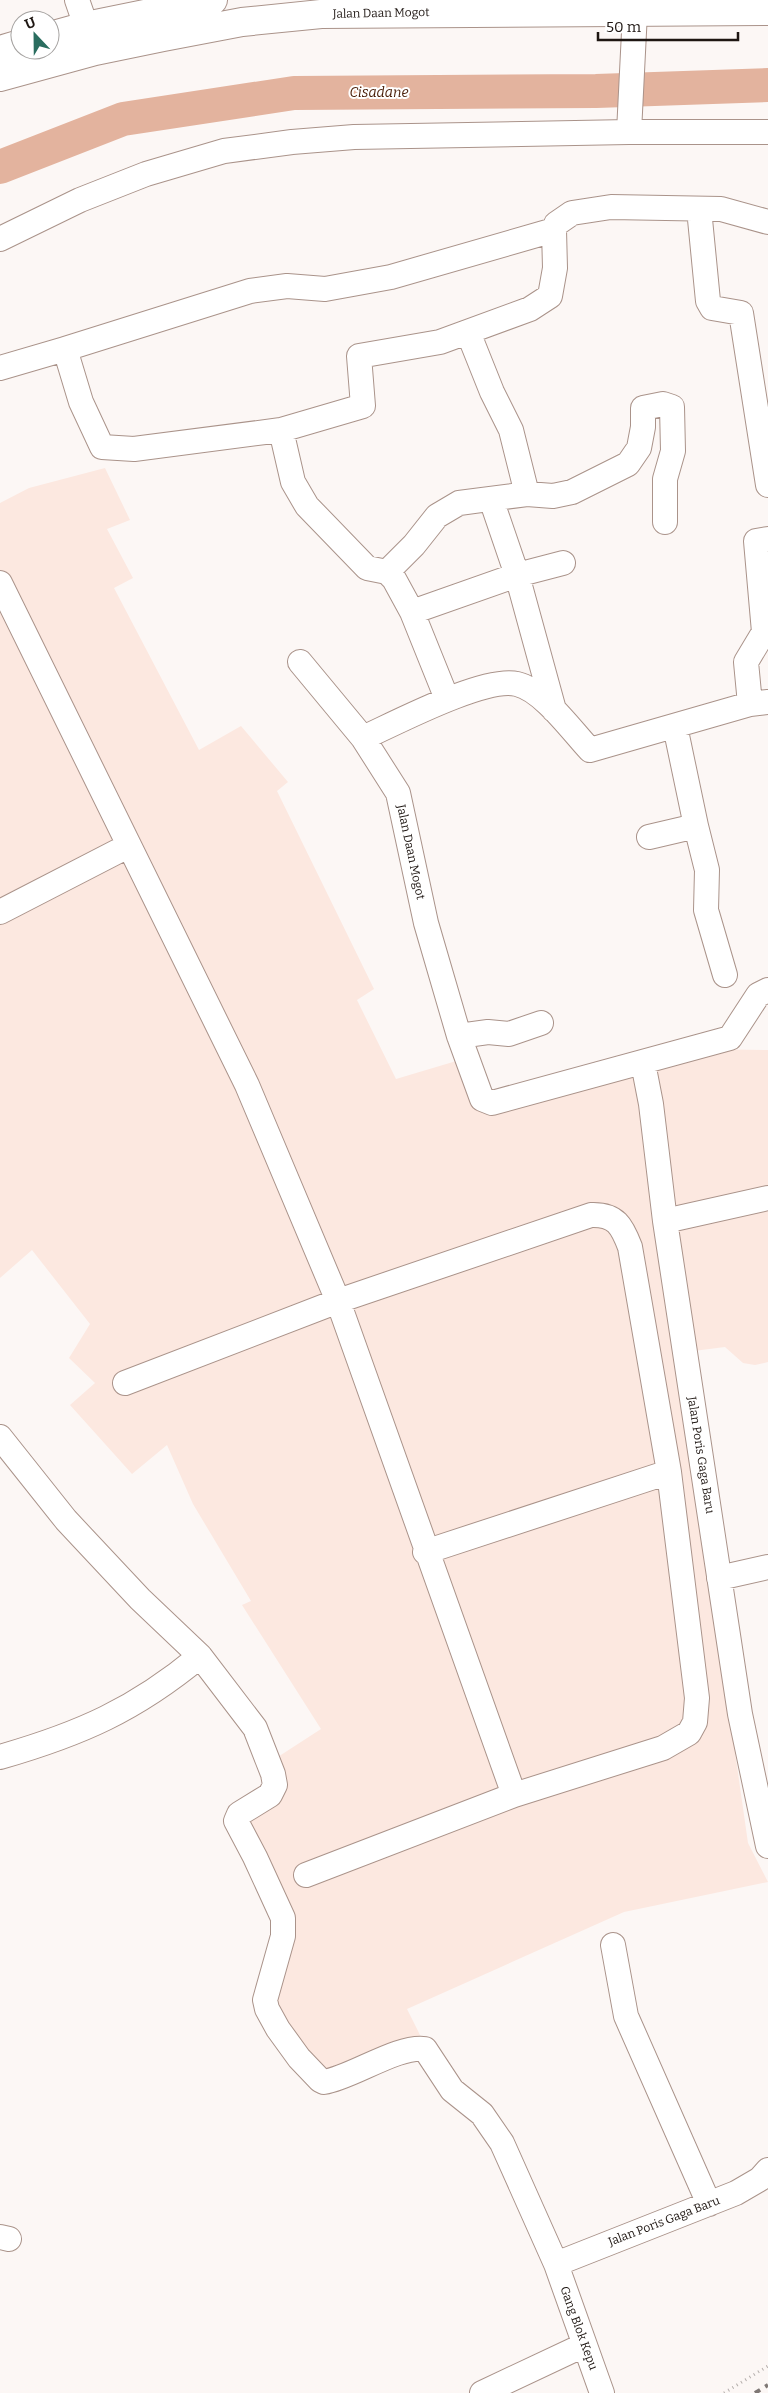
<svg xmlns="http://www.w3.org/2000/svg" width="768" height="2393" font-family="Bitter,serif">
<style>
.built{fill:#fce8e0}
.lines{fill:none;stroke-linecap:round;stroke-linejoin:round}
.river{stroke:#e3b39e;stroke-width:34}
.minor-casing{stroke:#aa938a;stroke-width:26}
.highway-casing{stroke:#aa938a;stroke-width:30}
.path{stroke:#b5afac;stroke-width:3;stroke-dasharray:1 4;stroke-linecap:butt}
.minor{stroke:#fff;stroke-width:24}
.highway{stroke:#fff;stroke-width:28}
.rail{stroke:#7f7875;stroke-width:4;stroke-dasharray:6 6;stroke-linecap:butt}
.labels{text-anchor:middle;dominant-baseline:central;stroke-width:4;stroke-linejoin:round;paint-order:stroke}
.street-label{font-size:12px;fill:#1e1612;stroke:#fff}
.water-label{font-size:14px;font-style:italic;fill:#491d07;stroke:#fff}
</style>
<rect width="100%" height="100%" fill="#fcf7f5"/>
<path class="built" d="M105,468L130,520L107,529L133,578L114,588L199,750L241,726L288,782L277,791L374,989L357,1000L396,1079L463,1059L476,1105L701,1049L768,1050V1362L755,1365L743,1363L725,1347L678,1353L748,1843L768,1882L624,1912L407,2009L424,2043L323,2092L257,2008L280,1926L228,1830L273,1799L267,1764L321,1729L242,1605L251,1601L193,1504L167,1445L132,1474L70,1405L95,1383L69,1358L90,1324L32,1250L0,1278V503L29,488Z"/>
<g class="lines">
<path class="river" d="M0,167L123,119L294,93L596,91L768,85"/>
<g class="minor-casing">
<path id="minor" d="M77,0L86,26
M629,132L635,12
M699,209L708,301L712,308L741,313L768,485
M0,239L80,200L146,174L224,151L292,142L354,137L629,132H768
M468,332L492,392L511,430L527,494
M65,349L250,291L287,286L325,289L391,277L554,230
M0,368L65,349L81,402L102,447L134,449L281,430L293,482L307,506L367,568L387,572L394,579L412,612L447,699
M281,430L363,406L359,356L440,342L530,309L550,296L555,268L554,230L556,224L572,213L611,207L721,209L768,222
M491,499L517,575L554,710
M387,572L414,545L437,516L459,503L527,494L553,496L572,492L628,464L639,448L643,427V408L663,404L672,407L673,451L665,479V522
M0,583L247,1085L338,1301L514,1795
M412,612L517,575L563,563
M300,662L363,738L398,793L426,923L459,1036L482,1099L492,1103L730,1038L758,995L768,990
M750,704L746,662L764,632L756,541L768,539
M363,738C396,723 485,676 517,684C543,690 572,731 590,750L750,704L768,702
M696,826L707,870L706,910L725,975
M649,837L696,826L675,726
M0,912L128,846
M459,1036L488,1032L509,1034L541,1023
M643,1063L651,1104L665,1221L740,1714L768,1846
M665,1221L768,1198
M125,1383L338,1301L591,1215C616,1214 622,1226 630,1247L669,1472L697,1698L695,1722L689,1733L663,1748L514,1795L306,1875
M0,1437L66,1520L140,1599L200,1656
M425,1552L669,1472
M719,1578L768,1567
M0,1757C80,1734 135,1710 200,1656L255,1728L273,1774L275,1785L270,1795L239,1814L236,1821L255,1857L283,1918V1936L265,2000L267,2009L278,2029L299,2058L320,2080L324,2082C351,2078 398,2045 425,2049L452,2090L482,2114L502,2143L556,2264L602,2393
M613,1945L626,2016L709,2204
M0,2237L9,2239
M556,2264L736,2193L760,2179L768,2170
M482,2393L584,2345"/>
</g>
<g class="highway-casing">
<path id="highway" d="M50,36L86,26L213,0
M0,50L20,44
M0,77L95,51L163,37L242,22L321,14L768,11"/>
</g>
<path class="path" d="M724,2393L768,2366"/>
<use href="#minor" class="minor"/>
<use href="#highway" class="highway"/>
<path class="rail" d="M755,2393L768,2385"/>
</g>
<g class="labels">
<g class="street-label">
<text transform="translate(381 13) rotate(-1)">Jalan Daan Mogot</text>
<text transform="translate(411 852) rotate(78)">Jalan Daan Mogot</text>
<text transform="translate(701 1455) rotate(81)">Jalan Poris Gaga Baru</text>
<text transform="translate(664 2221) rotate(-21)">Jalan Poris Gaga Baru</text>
<text transform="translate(579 2328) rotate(70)">Gang Blok Kepu</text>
</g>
<g class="water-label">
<text x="379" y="92">Cisadane</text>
</g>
</g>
<g transform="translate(35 35) rotate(338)"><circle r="24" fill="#ffffff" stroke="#a5a2a0"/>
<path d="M0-4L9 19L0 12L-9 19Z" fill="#2a6d5f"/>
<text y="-8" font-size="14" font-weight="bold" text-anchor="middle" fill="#1e1612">U</text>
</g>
<path d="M598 32v8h140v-8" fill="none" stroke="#1e1612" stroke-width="2.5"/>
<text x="606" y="32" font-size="15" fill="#1e1612" stroke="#ffffff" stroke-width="4" paint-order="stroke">50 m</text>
</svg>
